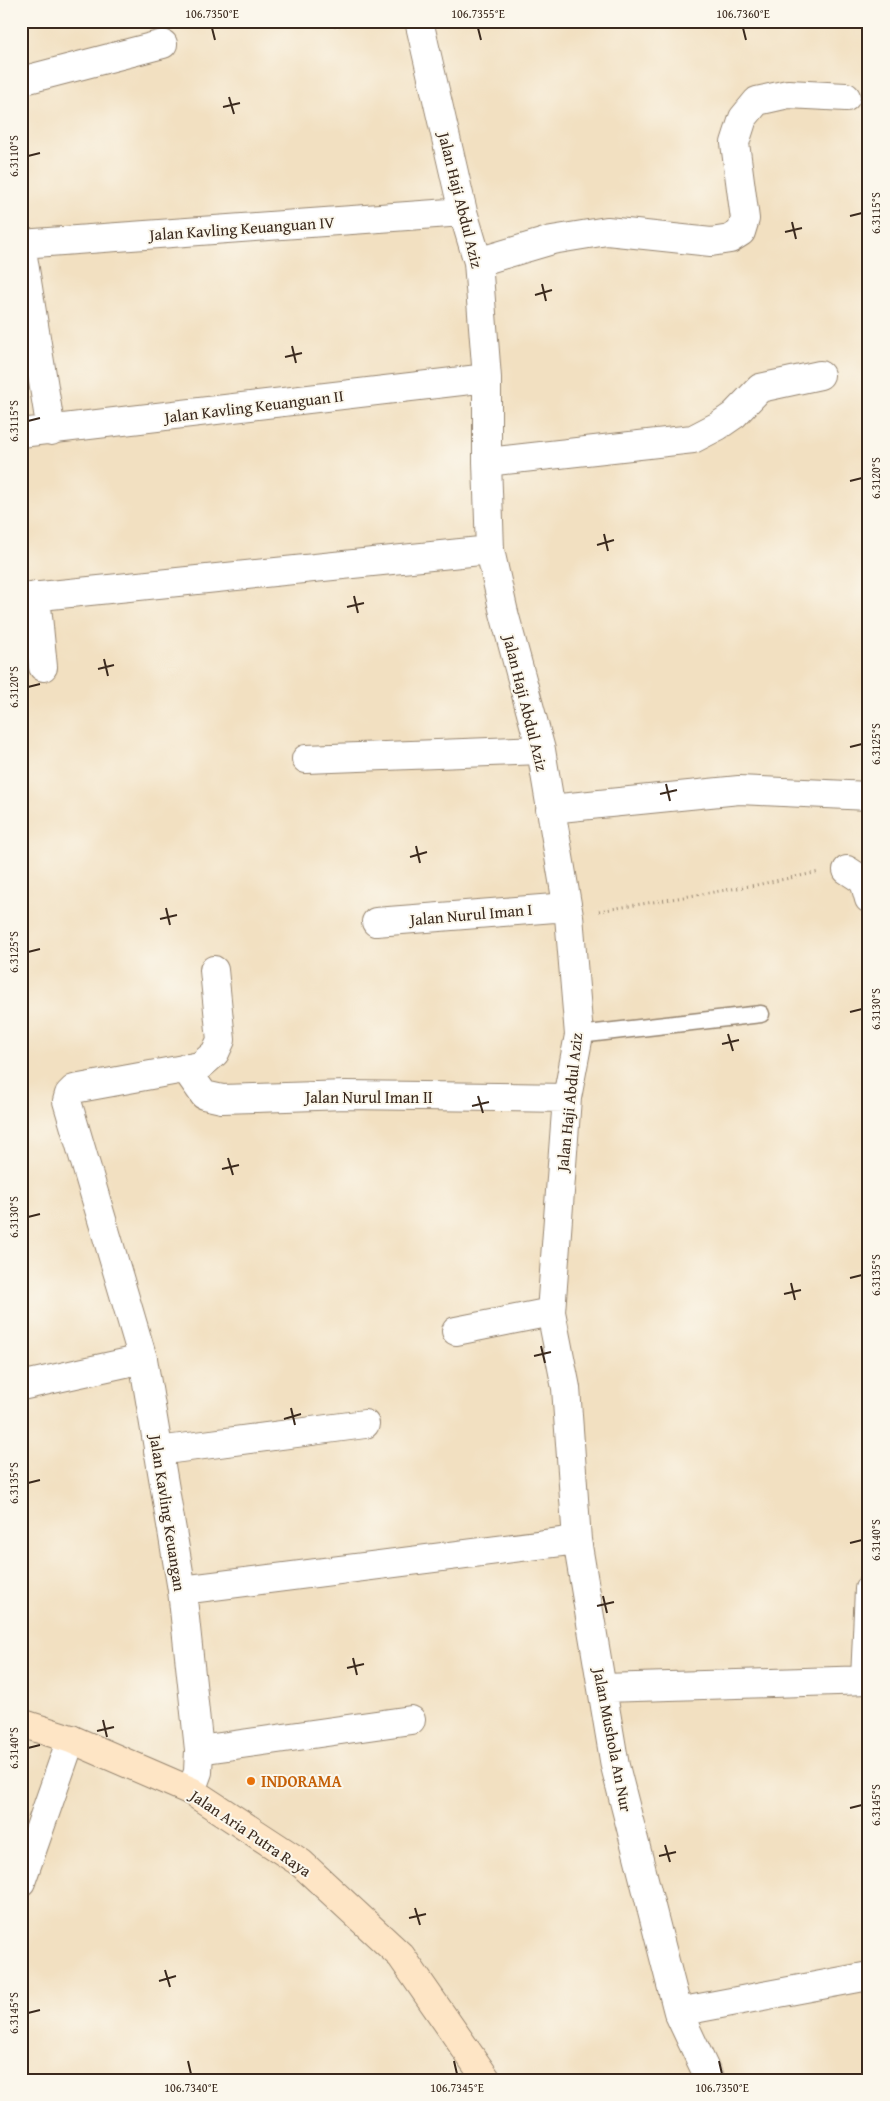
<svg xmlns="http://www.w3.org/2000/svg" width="890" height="2101" font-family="'Gentium Book Plus',serif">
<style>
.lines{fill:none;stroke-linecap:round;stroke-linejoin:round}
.service-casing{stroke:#968570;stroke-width:19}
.minor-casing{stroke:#968570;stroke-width:30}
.tertiary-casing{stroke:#968570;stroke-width:30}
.secondary-casing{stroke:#968570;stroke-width:30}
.path{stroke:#968570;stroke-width:3;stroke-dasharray:1 4;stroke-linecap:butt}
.service{stroke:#fff;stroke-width:16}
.minor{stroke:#fff;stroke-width:28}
.tertiary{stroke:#fff;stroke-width:28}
.secondary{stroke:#fee5c5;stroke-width:28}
.ticks{fill:none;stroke:#3b2a1e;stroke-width:2}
.food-dot{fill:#e8710a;stroke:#fbf7ec;stroke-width:2}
.labels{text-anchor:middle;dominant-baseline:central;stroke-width:4;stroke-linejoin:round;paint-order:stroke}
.street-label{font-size:16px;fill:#3b2a1e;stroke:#fbf7ec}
.food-label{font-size:16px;font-weight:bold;fill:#c56008;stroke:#fbf7ec;text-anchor:start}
.neatline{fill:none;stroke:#3b2a1e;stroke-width:2}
.ticks-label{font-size:12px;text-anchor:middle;fill:#3b2a1e}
</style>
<rect width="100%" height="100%" fill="#fbf7ec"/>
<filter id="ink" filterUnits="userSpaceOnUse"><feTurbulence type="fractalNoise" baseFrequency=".02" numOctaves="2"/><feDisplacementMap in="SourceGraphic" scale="10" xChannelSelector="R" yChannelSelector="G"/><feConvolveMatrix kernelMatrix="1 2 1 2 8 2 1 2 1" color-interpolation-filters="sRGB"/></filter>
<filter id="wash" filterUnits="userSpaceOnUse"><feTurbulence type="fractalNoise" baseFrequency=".0096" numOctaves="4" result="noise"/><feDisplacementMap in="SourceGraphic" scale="20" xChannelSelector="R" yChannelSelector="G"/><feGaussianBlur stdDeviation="1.12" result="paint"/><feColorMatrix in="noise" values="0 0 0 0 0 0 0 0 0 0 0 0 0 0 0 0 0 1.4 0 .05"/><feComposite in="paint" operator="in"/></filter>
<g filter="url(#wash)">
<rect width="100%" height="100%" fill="#f2e0c1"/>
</g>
<g filter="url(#ink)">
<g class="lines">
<g class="service-casing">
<path id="service" d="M579,1035L761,1014"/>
</g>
<g class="minor-casing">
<path id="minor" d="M419,21L463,212L478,262L487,378V462L490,550L504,613L541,750L569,916L579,1035L567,1098L551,1312L566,1388L577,1540L615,1766L678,2012L710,2080
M21,81L163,44
M21,244L463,212
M21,244L51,431
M478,262L552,240L607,231L711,242L730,239L741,232L745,219L735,143L743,118L757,101L788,94L846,97
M21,433L487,378
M487,462L693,439L718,426L734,415L760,388L820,375
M36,596L43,667
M21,598L490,550
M306,759L541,750
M550,809L739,790L869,796
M847,870L864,881L869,899
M376,922L567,907
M185,1068L204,1095L222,1099L346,1095L567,1098
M456,1331L551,1312
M143,1359L67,1101L69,1094L74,1089L200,1066L215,1053L221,1040L214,970
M158,1451L365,1424
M182,1590L577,1540
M865,1679L869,1589
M603,1688L869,1680
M199,1750L411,1720
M21,1882L71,1739
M678,2012L869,1976"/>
</g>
<g class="tertiary-casing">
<path id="tertiary" d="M21,1386L143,1359L182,1590L199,1750L198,1772L191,1791"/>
</g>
<g class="secondary-casing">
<path id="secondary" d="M21,1723L71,1739L191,1791L301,1863L401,1956L487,2080"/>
</g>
<path class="path" d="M328,21L331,27L368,21
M599,911L756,885L819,872"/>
<use href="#service" class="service"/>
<use href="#minor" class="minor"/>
<use href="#tertiary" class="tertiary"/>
<use href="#secondary" class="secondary"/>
</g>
</g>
<path class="ticks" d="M212,28L215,40M478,28L481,40M743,28L746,40M229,97L234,114M223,107L240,103M28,156L40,153M850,216L862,213M792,222L796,239M785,232L802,228M542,284L546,301M535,295L552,290M292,346L296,363M285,357L302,353M28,421L40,418M850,481L862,478M604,534L608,551M597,545L614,540M354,596L358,613M347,607L364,603M104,659L108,676M98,669L114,665M28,687L40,684M850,747L862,744M666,784L670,801M660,794L677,790M416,846L420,863M410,857L427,852M166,908L170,925M160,919L177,915M28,952L40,949M850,1012L862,1009M728,1034L733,1051M722,1044L739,1040M478,1096L483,1113M472,1106L489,1102M228,1158L233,1175M222,1169L239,1165M28,1217L40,1214M850,1278L862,1275M791,1283L795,1300M784,1294L801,1290M541,1346L545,1363M534,1356L551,1352M291,1408L295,1425M284,1419L301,1414M28,1483L40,1480M850,1543L862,1540M603,1596L607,1613M597,1606L614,1602M353,1658L357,1675M347,1668L364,1664M103,1720L107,1737M97,1731L114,1727M28,1748L40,1745M850,1808L862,1805M665,1845L670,1862M659,1856L676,1852M415,1908L420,1925M409,1918L426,1914M165,1970L170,1987M159,1981L176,1976M28,2013L40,2010M188,2061L191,2074M454,2061L457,2074M719,2061L722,2074"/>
<circle class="food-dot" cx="251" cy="1781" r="5"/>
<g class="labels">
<g class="street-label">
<text transform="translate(461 200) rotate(76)">Jalan Haji Abdul Aziz</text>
<text transform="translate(242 228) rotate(-4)">Jalan Kavling Keuanguan IV</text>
<text transform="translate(254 406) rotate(-7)">Jalan Kavling Keuanguan II</text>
<text transform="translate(526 703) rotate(76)">Jalan Haji Abdul Aziz</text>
<text transform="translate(471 914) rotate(-5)">Jalan Nurul Iman I</text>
<text x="369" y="1097">Jalan Nurul Iman II</text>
<text transform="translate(569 1102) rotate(-84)">Jalan Haji Abdul Aziz</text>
<text transform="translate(168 1513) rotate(81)">Jalan Kavling Keuangan</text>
<text transform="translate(613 1740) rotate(79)">Jalan Mushola An Nur</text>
<text transform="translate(251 1833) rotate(34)">Jalan Aria Putra Raya</text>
</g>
<g class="food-label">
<text x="261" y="1781">INDORAMA</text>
</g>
</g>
<rect width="890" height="2101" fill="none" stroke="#fbf7ec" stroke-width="55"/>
<rect x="28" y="28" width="834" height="2046" class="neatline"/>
<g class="ticks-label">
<text x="212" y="18">106.7350°E</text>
<text x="478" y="18">106.7355°E</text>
<text x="743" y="18">106.7360°E</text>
<text transform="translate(14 156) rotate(-90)" y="4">6.3110°S</text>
<text transform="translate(876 213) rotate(-90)" y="4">6.3115°S</text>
<text transform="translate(14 421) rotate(-90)" y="4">6.3115°S</text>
<text transform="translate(876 478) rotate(-90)" y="4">6.3120°S</text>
<text transform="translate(14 687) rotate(-90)" y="4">6.3120°S</text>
<text transform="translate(876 744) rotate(-90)" y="4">6.3125°S</text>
<text transform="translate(14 952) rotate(-90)" y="4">6.3125°S</text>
<text transform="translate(876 1009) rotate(-90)" y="4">6.3130°S</text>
<text transform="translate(14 1217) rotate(-90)" y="4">6.3130°S</text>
<text transform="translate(876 1275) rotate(-90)" y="4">6.3135°S</text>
<text transform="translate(14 1483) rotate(-90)" y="4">6.3135°S</text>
<text transform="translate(876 1540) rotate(-90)" y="4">6.3140°S</text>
<text transform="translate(14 1748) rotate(-90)" y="4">6.3140°S</text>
<text transform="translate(876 1805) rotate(-90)" y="4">6.3145°S</text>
<text transform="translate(14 2013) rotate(-90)" y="4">6.3145°S</text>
<text x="191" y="2092">106.7340°E</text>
<text x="457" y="2092">106.7345°E</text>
<text x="722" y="2092">106.7350°E</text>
</g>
</svg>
